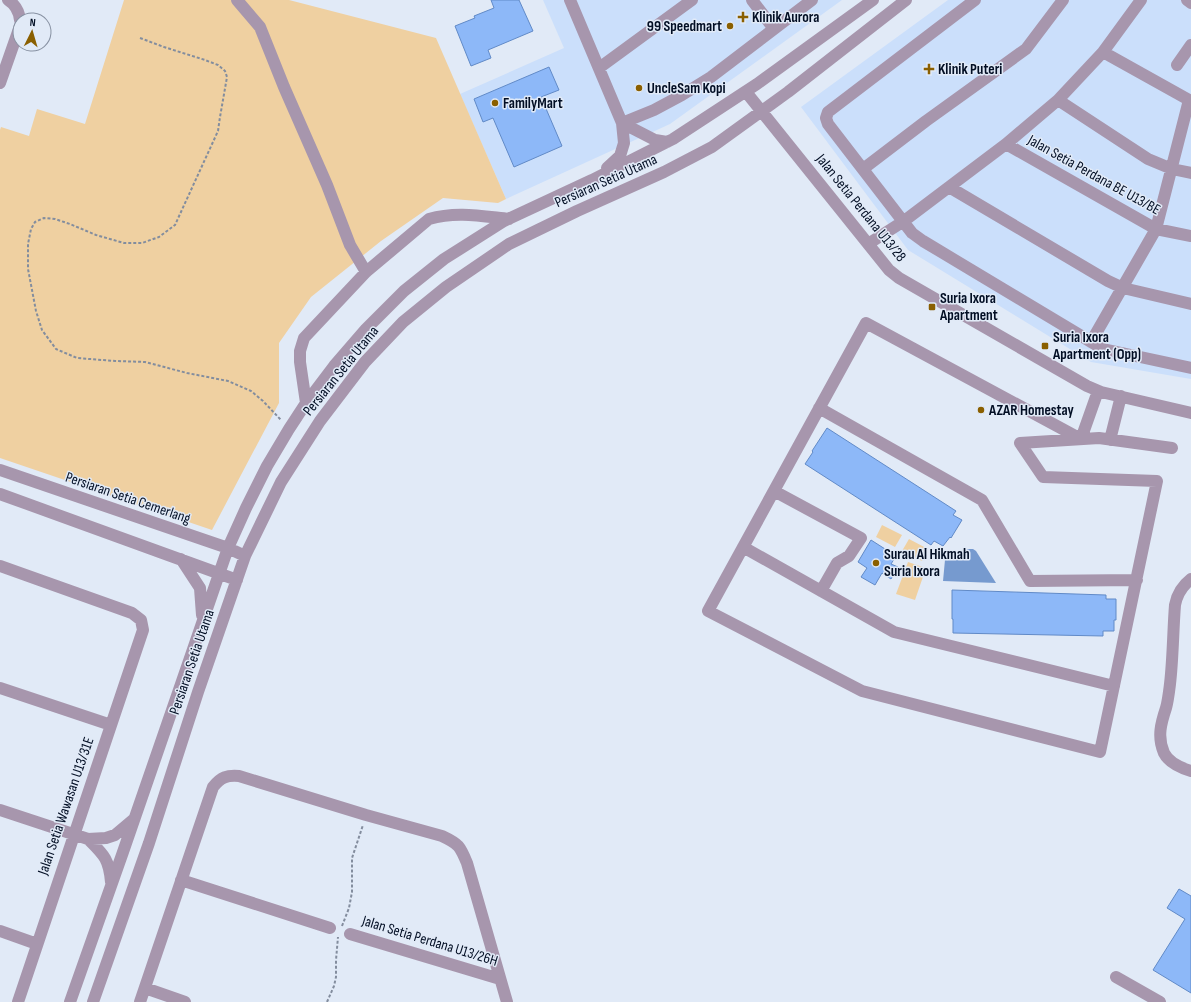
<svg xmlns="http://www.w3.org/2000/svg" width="1191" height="1002" font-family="'Sofia Sans Condensed',sans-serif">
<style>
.built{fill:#cbdffb}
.green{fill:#efd0a1}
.water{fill:#769acf}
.building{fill:#8db8f8;stroke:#618ac7}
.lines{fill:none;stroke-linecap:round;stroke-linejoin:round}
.path{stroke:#838d9e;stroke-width:2;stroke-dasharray:3 2;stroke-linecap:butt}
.minor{stroke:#a796ad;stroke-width:12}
.poi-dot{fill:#8a5f00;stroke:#e1eaf7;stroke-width:1.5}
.labels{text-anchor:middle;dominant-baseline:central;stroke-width:3;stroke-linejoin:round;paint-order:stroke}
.poi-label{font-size:15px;font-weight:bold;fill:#020e24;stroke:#e1eaf7;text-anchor:start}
.street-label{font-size:15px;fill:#020e24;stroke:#e1eaf7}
</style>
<rect width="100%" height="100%" fill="#e1eaf7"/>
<path class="built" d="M543,0H842L670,124L506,199L460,94L564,48Z
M948,0H1191V379L1091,362L908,250L801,107Z"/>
<path class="green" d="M124,0H289L436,38L506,199L498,203L443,198L381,241L311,297L279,343V403L212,530L0,458V130L1,127L29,136L37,109L85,124Z
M882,525L902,535L895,547L876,537Z
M909,539L928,549L922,561L902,551Z
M908,562L926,568L915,600L896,594Z"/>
<path class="water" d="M968,549H973L976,551L996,583L943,581L945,560Z"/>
<path class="building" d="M491,0H519L533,31L488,50L491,58L471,66L455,26L475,18L474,16L494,8Z
M549,67L559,90L541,97L562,146L514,167L493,118L483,122L474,99Z
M827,428L956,511L953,515L962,520L951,538L950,537L943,546L934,541L931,545L805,464L813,452L812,451Z
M871,540L896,556L891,564L898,567L891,579L882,573L875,585L861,577L867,568L858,562Z
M952,590L1106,595V599H1116V620H1114V631H1103V636L953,633V619H952Z
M1179,889L1191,896V993L1153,970L1185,919L1167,908Z"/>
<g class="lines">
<path class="path" d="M140,38L164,47L205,60L218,65L225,71L227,77L220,117L218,131L175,225L159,237L142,243H124L96,235L70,224L55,219L44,218L35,222L31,229L28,244V269L36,311L42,330L56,349L77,358L115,361L145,362L187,373L228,381L251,391L263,401L281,420
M342,926L349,908L352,892V858L363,825
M327,1002L334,986L336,977V960L338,937"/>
<path class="minor" d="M8,0C16,5 19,11 20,20
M237,0L260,27L284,87L327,185L350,245L366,272
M570,0L622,123L624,143L620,156L607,168
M752,0L774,29
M975,0L828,112L826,118L828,124L912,233L923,241L1103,349L1191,368
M1187,0L1191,3
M1103,52L1191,101
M1177,65L1191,45
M599,68L692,0
M0,83L20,26
M746,92L889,270L899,278L1087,386L1101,392L1191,413
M1058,100L1148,159L1172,169L1191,173
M622,123L654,110L682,95L711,77L812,0
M622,123L655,140L667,142
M1006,144L1156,229L1191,236
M863,169L926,121L1026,49L1063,0
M949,187L1108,281L1123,288L1191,304
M868,244L904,221L949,187L1006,144L1058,100L1103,52L1141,0
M1091,342L1156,229L1189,100
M306,403L300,362V351L304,338L366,272L429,219C456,211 481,216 509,219
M819,408L982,500L1030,581L1137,580
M1081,439L1098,391
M1110,440L1121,396
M1020,443L1043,477L1157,481L1100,752L862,691L708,611L866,323L1081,439
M1020,443L1099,438L1172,448
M0,470L228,548L245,556
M774,491L861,538L849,556L837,563L821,591
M0,494L237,580
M743,547L894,632L1114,686
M181,559L200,588L202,615
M0,566L132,613L141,620L143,630L18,1002
M1191,579C1182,586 1177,594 1175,605C1173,631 1173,658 1170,684C1169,692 1168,701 1166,708C1161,723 1157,737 1164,753C1169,763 1181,768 1191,771
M0,688L111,725
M0,810L88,839L106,838L115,835L134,819
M88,839C104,855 109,859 111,882
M181,880L330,928
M0,931L37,944
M350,934L500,979
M1116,977L1160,1002
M145,988L185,1002
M70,1002L123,852L228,548L246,508L267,466L289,429L306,403L334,366L366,329L404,291L444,259L504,221L592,180L673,139L757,84L873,0
M93,1002L149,843L198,692L245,556L281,482L320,421L365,362L403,322L446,287L509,244L577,211L664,172L712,147L788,92L906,0
M140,1002L213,787C221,777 227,775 239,776L366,815L442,836C459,844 460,846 467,863L507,1002"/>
</g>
<g class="poi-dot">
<path d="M741 11h4v4h4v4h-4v4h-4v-4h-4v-4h4z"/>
<circle cx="730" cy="26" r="4"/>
<path d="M927 63h4v4h4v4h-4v4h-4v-4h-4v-4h4z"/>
<circle cx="639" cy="88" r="4"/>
<circle cx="495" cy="103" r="4"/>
<rect x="928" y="303" width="8" height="8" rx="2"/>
<rect x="1041" y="342" width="8" height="8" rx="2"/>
<circle cx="981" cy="410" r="4"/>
<circle cx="876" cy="563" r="4"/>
</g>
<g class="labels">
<g class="poi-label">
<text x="752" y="17">Klinik Aurora</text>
<text x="722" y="26" text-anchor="end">99 Speedmart</text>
<text x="938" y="69">Klinik Puteri</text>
<text x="647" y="88">UncleSam Kopi</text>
<text x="503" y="103">FamilyMart</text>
<text x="940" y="298">Suria Ixora<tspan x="940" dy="17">Apartment</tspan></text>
<text x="1053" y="337">Suria Ixora<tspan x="1053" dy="17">Apartment (Opp)</tspan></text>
<text x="989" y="410">AZAR Homestay</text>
<text x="884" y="554">Surau Al Hikmah<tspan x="884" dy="17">Suria Ixora</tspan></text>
</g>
<g class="street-label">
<text transform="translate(1094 175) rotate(29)">Jalan Setia Perdana BE U13/BE</text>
<text transform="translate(606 181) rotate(-24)">Persiaran Setia Utama</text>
<text transform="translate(861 208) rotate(51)">Jalan Setia Perdana U13/28</text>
<text transform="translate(341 371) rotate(-51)">Persiaran Setia Utama</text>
<text transform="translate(128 498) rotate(19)">Persiaran Setia Cemerlang</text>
<text transform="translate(192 662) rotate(-71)">Persiaran Setia Utama</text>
<text transform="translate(66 806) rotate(-71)">Jalan Setia Wawasan U13/31E</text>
<text transform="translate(430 941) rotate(17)">Jalan Setia Perdana U13/26H</text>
</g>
</g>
<g transform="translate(32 32) rotate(5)"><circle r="19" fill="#e1eaf7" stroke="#8892a3"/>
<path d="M0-3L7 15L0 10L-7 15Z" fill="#8a5f00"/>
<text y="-6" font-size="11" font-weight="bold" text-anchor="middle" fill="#020e24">N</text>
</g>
</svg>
